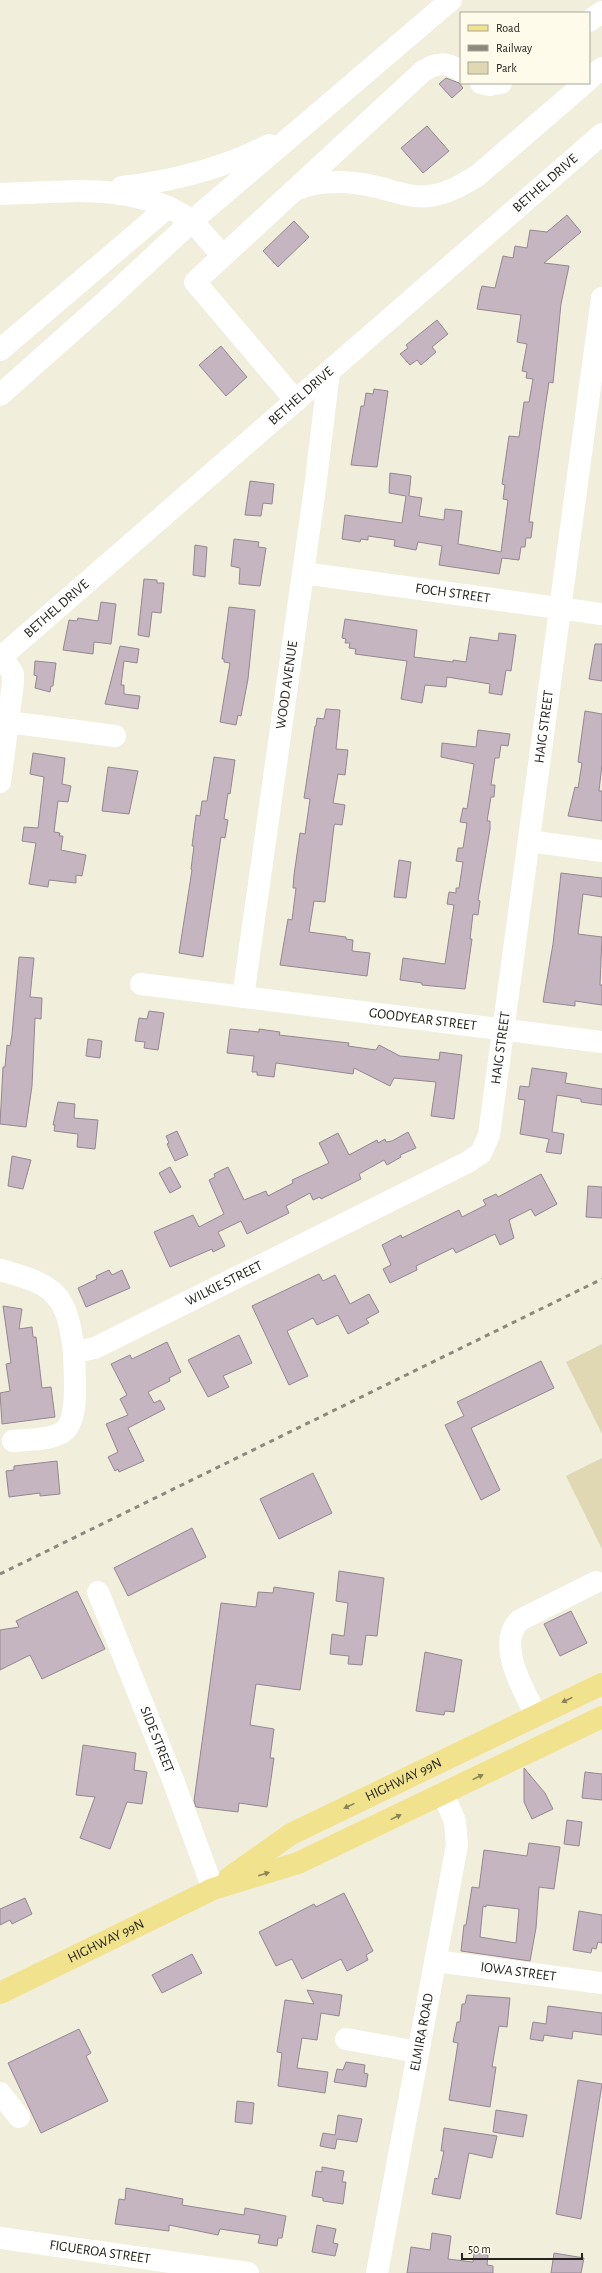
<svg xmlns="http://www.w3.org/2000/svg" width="602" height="2273" font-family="'Alegreya Sans',sans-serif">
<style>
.green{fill:#dfd8b2}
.building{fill:#c4b5c1;stroke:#958792;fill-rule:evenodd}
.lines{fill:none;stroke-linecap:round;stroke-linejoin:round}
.minor{stroke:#fff;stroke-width:22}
.major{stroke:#f1e28e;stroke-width:22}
.rail{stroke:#8b897c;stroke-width:3;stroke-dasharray:5 5;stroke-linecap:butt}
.oneway{fill:#8b8356}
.labels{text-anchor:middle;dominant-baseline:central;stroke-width:3.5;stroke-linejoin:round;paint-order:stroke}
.street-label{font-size:14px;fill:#25241d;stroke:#fffbea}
</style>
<rect width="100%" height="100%" fill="#f1eedc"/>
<path class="green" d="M602,1344V1434L566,1362Z
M602,1458V1549L566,1476Z"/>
<path class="building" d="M446,78L459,83L463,88L452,98L439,84Z
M427,126L449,151L423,173L401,148Z
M567,215L581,232L544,263L569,266L561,304L553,383L549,382L544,415L529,522H533L531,538H526L525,547H521L519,560L502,558L499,574L439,565L442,546L418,542L416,550L394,546L395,540L368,536V540L361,539L360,542L342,539L345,515L402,523L406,496L389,493L390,473L411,476L409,496L422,498L419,516L444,520L445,509L462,511L458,544L501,552L508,500L503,499L505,485L502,484L509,436L519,437L524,402H529L533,379L526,378L527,372L522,371L527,344L517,342L521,315L477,309L480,293L482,286L495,288L503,256L513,258L515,246L527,248L530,230L547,232Z
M294,221L309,237L278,267L263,251Z
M437,320L448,334L432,347L436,352L421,365L417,360L410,365L400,354L408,348L406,345Z
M221,346L247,377L226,396L199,365Z
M374,389L388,391L377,467L351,465L361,406H364L366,393L373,394Z
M250,481L274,484L272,504L263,503L261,516L245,515Z
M234,539L259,542L258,547L266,548L260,586L239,584L240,568L231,566Z
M195,545L207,547L205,577L193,575Z
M144,579L157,580V583H164L161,613L152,612L149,637L138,635Z
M101,602L116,604L111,644L94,642L93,654L63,650L69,620L77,621L78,618L98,621Z
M229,607L255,610L248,679L241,716L238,715L236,725L220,722L230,663L224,662V659H222Z
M345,619L417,630L414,657L453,662V660L466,662L470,637L498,641L499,633L516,635L511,671L506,670L502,695L489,693L490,684L447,677L446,687L425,685L422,703L401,699L407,661L355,654L356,649L349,648L350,643H345L346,639L342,638Z
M595,644H602V681L589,679Z
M120,646L139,649L137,663L124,661L121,685H124V694L140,696L138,709L105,704Z
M35,661L56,663L53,686H51L50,692L35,688L37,676L34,675Z
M326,709L340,710L336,749L348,750L345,775L338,774L333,803L345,805L342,825L335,824L334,826L325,902L314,901L309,932L346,937V939L353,940L352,951L370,953L367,976L280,965L288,919L292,920L296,888H293L294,875L300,833L305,834L310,799L304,798L315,726H316L317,718L324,719Z
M585,711L602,714V764L599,791H602V821L568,816L575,787L578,788L582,763L578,762Z
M478,730L510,734L508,746L501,745L499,758H495L491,785H495L494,797H491L487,821H490V829L478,900L480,901L478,915L473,914L470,939H472L465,989L422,985V983L400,980L403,958L445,964L454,905L447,904L449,892L456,893V888H459L463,862L456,861L458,848H463L467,823L460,822L463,808L467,809L474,764L441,757L442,743L476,747Z
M33,753L65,758L62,784L71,786L68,802L58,801L54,832L60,833L59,836H63L61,850L86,855L82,876L76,875V883L49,880L48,887L29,884L36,843L22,841L24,827L38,828L44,777L30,774Z
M214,757L235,760L230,794L228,793L224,819L228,820L225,838L221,837L203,957L179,953L192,870L191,869L194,846H192L196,815L200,816L202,801H207Z
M108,767L138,771L129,814L102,811Z
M399,860L411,862L406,898L394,897Z
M561,873L602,878V897L583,894L578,934L602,937L600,985H602V1005L575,1001V1006L543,1002L553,944Z
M19,957L34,958L30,997L42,998L41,1019L35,1018L32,1086L26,1127L0,1124L3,1067H5L7,1045L10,1046L12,1035Z
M149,1011L164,1013L158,1050L144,1048L145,1042L135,1041L139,1018L147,1019Z
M230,1029L259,1032V1029L280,1032L279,1035L349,1043L348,1046L376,1050L379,1045L400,1056L439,1060L440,1052L462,1055L454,1119L431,1116L436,1082L394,1078L390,1086L354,1068L353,1074L276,1063L274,1077L257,1075V1072H252L254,1056L227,1053Z
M88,1039L102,1041L100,1058L86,1056Z
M532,1068L567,1073L565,1083L602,1089V1105L581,1102V1099L557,1095L552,1132L564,1134L561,1154L546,1152L549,1139L520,1134L525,1100L518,1099L520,1086L529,1087Z
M58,1102L75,1104L74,1118L98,1120L95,1149L77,1147L78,1134L54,1131L55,1125H53Z
M177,1131L188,1155L175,1161L167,1144L169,1143L166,1136Z
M408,1132L416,1148L400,1155L401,1157L387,1165L384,1160L359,1174L361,1179L321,1199L320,1197L313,1200L310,1193L286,1206L289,1213L247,1234L241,1221L218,1232L225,1246L213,1252L212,1249L170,1267L154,1232L193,1215L199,1227L224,1214L209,1180L215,1177L214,1174L228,1167L244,1200L266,1191L268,1196L293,1183L292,1180L329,1163L319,1143L338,1133L349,1155L377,1140L378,1143L385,1139L386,1142L392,1141Z
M12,1156L31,1160L23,1189L8,1186Z
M170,1167L181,1187L170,1193L159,1173Z
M541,1174L557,1204L535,1216L531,1209L509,1220L514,1238L500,1245L495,1234L456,1253L453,1248L416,1266L417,1270L390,1283L383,1269L391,1265L382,1245L401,1235L402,1238L459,1210L462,1217L486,1205L483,1200L496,1194L498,1197Z
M588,1186L602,1187V1218L586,1217Z
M109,1270L112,1275L122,1270L130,1288L86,1307L78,1288L97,1279L96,1276Z
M319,1274L323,1281L335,1275L350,1304L369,1294L379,1312L366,1319L369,1323L348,1334L338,1315L317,1325L313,1318L287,1331L308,1376L289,1385L252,1306Z
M3,1306L22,1309L19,1329L32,1327L33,1337H36L42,1388L51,1387L55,1417L2,1424L0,1393L10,1391L6,1364L11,1363Z
M239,1335L252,1363L223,1376L229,1387L208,1397L188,1360Z
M167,1342L181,1372L169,1378L170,1381L148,1392L154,1403L160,1400L165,1409L128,1428L144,1461L119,1472L118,1469L115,1471L108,1457L118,1452L106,1424L128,1415L120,1399L127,1395L111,1364L130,1355L132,1359Z
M541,1361L554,1388L471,1428L500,1490L481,1500L445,1425L464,1416L457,1402Z
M57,1461L60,1494L40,1496V1493L9,1497L6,1471L14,1470V1466Z
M313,1473L332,1513L279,1539L260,1499Z
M192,1528L206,1557L128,1596L114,1568Z
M339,1571L384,1578L377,1636L366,1635L362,1665L348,1664L349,1656L330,1654L332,1634L344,1636L348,1603L336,1601Z
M274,1587L314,1593L300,1690L256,1684L250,1725L274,1729L270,1758H274L267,1807L239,1803L238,1812L196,1807L194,1801L221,1603L256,1607L258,1592L273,1593Z
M77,1591L105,1649L42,1679L30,1655L0,1670V1630L19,1627L16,1621Z
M571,1611L587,1643L560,1656L544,1624Z
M425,1652L462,1660L454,1712L445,1711L444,1715L416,1711Z
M83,1745L136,1753L134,1770L147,1772L142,1804L127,1802L110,1849L80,1838L95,1797L76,1795Z
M524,1768L545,1793L553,1809L532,1819L524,1802Z
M585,1772L602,1774V1800L582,1798Z
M567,1820L582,1822L579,1846L564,1844Z
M529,1843L560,1847L554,1889L539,1887L536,1928L530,1961L461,1951L464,1925H466L472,1887L479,1888L484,1850L527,1856ZM486,1905L519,1909L516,1943L480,1937L483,1906L486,1907Z
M344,1893L373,1951L366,1955L368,1960L347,1971L341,1959L302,1979L292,1959L276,1966L259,1932L314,1904L316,1907Z
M25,1898L32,1914L12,1924L10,1920L0,1925V1909Z
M579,1911L602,1915V1943L598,1942L596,1949L592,1948L591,1953L573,1950Z
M192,1954L202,1973L162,1993L152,1975Z
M307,1990L342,1995L339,2016L321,2013L317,2040L302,2038L297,2068L328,2072L325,2093L278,2086L282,2053L277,2052L285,2000L314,2004Z
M467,1995L510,1998L507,2027L499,2026L492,2067H496L490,2107L449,2100L458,2043L453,2042L457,2022H460L462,2004H465Z
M548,2006L602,2013V2035L573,2031L572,2039L544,2035L543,2041L530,2039L533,2022L546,2024Z
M79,2029L91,2053L86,2056L108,2101L41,2133L8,2063Z
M346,2062L365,2065L364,2073L368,2074L366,2087L334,2082L337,2069L343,2070Z
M578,2080L602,2084L581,2219L556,2214Z
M237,2101L254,2103L252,2124L235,2122Z
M496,2110L527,2115L523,2137L493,2132Z
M338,2115L362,2119L357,2142L337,2139L335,2149L320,2146L323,2133L335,2135Z
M444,2128L497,2136L492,2158L469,2153L460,2199L432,2194L435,2178L438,2179L444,2151H441Z
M322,2167L344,2171L342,2182H346L343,2204L323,2201V2198L312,2196L316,2171L322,2172Z
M126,2188L183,2199L182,2205L244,2215L245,2208L286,2216L282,2238H278L277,2246L258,2243L260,2235L220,2229L218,2235L169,2225V2231L115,2224L119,2199L125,2200Z
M317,2225L336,2229L333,2243L338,2244L335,2256L312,2252Z
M432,2233L451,2236L448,2259L473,2262L474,2253L488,2255L487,2265L493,2266V2273H407L411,2247L430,2250Z
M554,2253L584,2258L581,2273H551Z"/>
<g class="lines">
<g class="minor">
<path d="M589,21L602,12"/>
<path d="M589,79L602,68"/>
<path d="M481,83L490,85L501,83"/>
<path d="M122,187C173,181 224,168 269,145"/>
<path d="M293,191C319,178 354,181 381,188C396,192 413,198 429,196C447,194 462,185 477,176L585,83"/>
<path d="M0,194C66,192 135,181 192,221L451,0"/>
<path d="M0,350L168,207"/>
<path d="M0,395L106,301L192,221L222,255"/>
<path d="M296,401L195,282L422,72C436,62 446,62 461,71"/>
<path id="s1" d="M303,573L602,614"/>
<path id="s2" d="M0,658L602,134"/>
<path d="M8,722L115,736"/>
<path d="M0,782L13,683V674L2,656"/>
<path d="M529,841L602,851"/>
<path id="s3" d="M141,984L602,1042"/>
<path id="s4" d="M243,997L315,488L329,372"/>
<path id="s5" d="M0,1270C56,1285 67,1294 74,1352L95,1348L468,1162L481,1153L489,1135L602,298"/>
<path d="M13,1441C28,1439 47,1441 61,1433C81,1423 74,1372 74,1352"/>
<path id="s6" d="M98,1592L173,1780L213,1889"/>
<path d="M536,1715C524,1691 495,1643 520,1620L596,1582"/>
<path id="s7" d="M435,1961L602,1983"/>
<path d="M346,2039L418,2052"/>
<path d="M0,2093L19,2117"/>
<path id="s8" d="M0,2238L248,2273"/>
<path id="s9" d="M377,2273L457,1845L455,1821L443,1794"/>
</g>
<g class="major">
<path id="s10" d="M229,1878L291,1834L602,1684"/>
<path id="s11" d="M0,1993L213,1889L298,1863L602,1717"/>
</g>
<path class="rail" d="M0,1574L602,1279"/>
</g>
<defs><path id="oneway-solid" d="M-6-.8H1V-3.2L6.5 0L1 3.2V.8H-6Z"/></defs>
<g class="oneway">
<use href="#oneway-solid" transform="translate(567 1700) rotate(154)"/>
<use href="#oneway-solid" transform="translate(478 1777) rotate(-26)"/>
<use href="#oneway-solid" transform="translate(349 1806) rotate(154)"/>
<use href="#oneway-solid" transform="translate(396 1817) rotate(-26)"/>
<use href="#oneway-solid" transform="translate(264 1874) rotate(-17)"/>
</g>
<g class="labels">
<g class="street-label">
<text stroke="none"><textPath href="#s2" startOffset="723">BETHEL DRIVE</textPath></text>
<text stroke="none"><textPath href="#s2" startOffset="399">BETHEL DRIVE</textPath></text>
<text stroke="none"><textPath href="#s1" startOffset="151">FOCH STREET</textPath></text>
<text stroke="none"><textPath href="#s2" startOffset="75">BETHEL DRIVE</textPath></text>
<text stroke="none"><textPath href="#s4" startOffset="315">WOOD AVENUE</textPath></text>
<text stroke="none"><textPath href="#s5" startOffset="1008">HAIG STREET</textPath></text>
<text stroke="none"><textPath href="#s3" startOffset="284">GOODYEAR STREET</textPath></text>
<text stroke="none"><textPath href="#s5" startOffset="684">HAIG STREET</textPath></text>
<text stroke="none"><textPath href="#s5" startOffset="288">WILKIE STREET</textPath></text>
<text stroke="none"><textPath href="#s6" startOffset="159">SIDE STREET</textPath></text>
<text stroke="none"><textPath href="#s10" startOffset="201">HIGHWAY 99N</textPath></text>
<text stroke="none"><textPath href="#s11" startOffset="118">HIGHWAY 99N</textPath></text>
<text stroke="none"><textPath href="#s7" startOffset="84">IOWA STREET</textPath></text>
<text stroke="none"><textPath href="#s9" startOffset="245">ELMIRA ROAD</textPath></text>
<text stroke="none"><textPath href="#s8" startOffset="101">FIGUEROA STREET</textPath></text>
</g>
</g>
<rect x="460" y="12" width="130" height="72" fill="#fffbea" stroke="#a8a598"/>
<rect x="468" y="25" width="20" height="6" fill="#f1e28e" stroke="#a8a598"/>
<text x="496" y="32" font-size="12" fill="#25241d">Road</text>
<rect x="468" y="45" width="20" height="6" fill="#8b897c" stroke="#a8a598"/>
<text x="496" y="52" font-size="12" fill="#25241d">Railway</text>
<rect x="468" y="62" width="20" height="12" fill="#dfd8b2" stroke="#a8a598"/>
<text x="496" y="72" font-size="12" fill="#25241d">Park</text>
<path d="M462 2253v6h120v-6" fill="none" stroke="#25241d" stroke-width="2"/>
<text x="468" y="2253" font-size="12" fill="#25241d" stroke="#fffbea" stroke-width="3" paint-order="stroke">50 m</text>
</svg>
